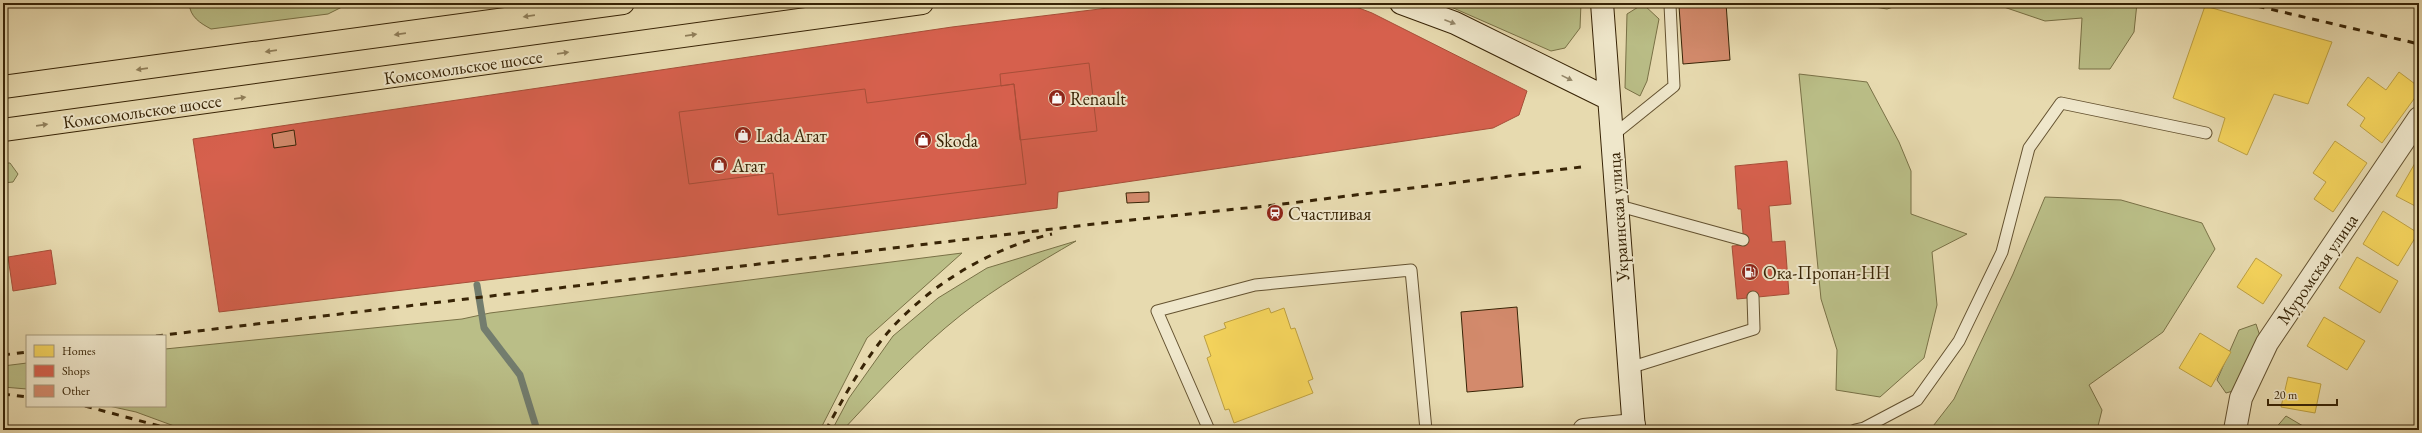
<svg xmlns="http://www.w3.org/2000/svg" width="2422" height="433" font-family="'EB Garamond',serif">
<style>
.green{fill:#babe87;stroke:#797146}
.homes{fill:#f6d55c;stroke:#bda042}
.shops{fill:#d6604d;stroke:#a74e38}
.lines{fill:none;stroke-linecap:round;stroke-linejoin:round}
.stream{stroke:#737d6e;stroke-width:7}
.building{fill:#d38a6c;stroke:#382406}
.lane-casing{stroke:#645230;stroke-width:13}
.street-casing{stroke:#645230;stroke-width:24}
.secondary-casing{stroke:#382406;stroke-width:24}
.primary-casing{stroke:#382406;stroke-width:24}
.lane{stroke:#efe7cb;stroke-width:11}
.street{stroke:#efe7cb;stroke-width:22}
.secondary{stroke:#efe7cb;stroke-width:22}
.primary{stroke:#e7daaf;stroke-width:22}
.rail{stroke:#382406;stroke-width:3;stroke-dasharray:7 7;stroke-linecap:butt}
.oneway{fill:#907f5a}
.oneway2{fill:#948668}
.labels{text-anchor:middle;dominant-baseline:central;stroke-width:4;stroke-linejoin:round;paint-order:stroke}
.street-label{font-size:18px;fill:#382406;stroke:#efe7cb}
.poi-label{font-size:18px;fill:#382406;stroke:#efe7cb;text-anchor:start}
</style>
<rect width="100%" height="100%" fill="#e7daaf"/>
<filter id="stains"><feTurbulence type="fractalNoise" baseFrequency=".005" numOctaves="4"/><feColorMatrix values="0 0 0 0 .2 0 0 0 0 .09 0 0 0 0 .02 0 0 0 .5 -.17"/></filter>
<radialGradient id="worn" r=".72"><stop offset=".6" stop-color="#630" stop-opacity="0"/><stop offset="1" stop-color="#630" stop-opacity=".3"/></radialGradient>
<path class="green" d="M189,3H372L342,7L328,14L211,29C200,23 190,17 189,3Z
M1442,3H1581L1580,28L1565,48L1551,51Z
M1850,3H1906L1887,9Z
M1992,3H2137L2134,32L2110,69H2079L2082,18L2045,21Z
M1643,4L1659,19L1647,81L1640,96L1625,88L1627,14Z
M1799,74L1867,82L1899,142L1911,171V214L1967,234L1932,252L1937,305L1924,358L1880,397L1836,390L1837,350L1821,299Z
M3,163H10L18,174L13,182L3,183Z
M2045,197L2121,200L2202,223L2215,249L2163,332L2089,385L2102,410L2097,430H1930L1954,399L2013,274Z
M1076,241C1037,264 996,287 961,315C918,349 880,390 843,430H832L849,398L893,336L938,298L987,268Z
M962,253L867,338L820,430H185L136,412L109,406H165V349L462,319L490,313Z
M2256,324L2262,342L2240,389L2226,393L2217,380L2239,330Z
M27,363V389L3,387V366Z
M2286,416L2308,429V430H2274Z"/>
<path class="homes" d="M2205,6L2332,42L2308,104L2274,94L2247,155L2218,141L2225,118L2173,98Z
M2399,72L2419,87V92L2382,143L2360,126L2365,118L2347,105L2368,77L2386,90Z
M2335,141L2367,163L2333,212L2314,199L2326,182L2313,173Z
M2418,158H2419V208L2396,196Z
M2383,211L2418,233L2398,266L2363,244Z
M2357,257L2398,281L2380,313L2339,288Z
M2256,258L2282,275L2263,304L2237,287Z
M1269,308L1271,313L1284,308L1291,329L1295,328L1313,379L1308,381L1313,393L1234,423L1229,409L1225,410L1207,358L1211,356L1204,336L1226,328L1224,323Z
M2324,317L2365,341L2347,370L2307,346Z
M2200,333L2231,352L2211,387L2179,368Z
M2288,377L2321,384L2315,413L2281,407Z"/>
<path class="shops" d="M1149,3H1346L1372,13L1527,91L1519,115L1493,128L1058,192L1057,208L679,257L219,312L193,139L952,27Z
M1089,63L1097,131L1020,140L1014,84L1001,86L1000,74Z
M1014,84L1026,184L778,215L773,173L689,184L679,112L865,89L867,103Z
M1787,161L1791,204L1769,206L1772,242L1785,241L1789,294L1737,299L1732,246L1744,245L1741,209H1738L1735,166Z
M51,250L56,284L13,291L8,257Z"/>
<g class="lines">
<path class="stream" d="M477,285L484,328L520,375L537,430"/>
</g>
<path class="building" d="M1726,3L1730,60L1683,64L1679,6Z
M294,130L296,145L274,148L272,134Z
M1149,192V202L1127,203L1126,193Z
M1517,307L1523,387L1467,392L1461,312Z"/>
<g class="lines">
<g class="lane-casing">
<path id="lane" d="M1612,136L1674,86L1670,5
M1616,205L1743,240
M1629,368L1754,329L1753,297
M1209,430L1157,311L1255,285L1411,270L1426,430
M1855,430L1864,428L1917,400L1959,341L2002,252L2029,148L2061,103L2206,133"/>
</g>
<g class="street-casing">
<path id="street" d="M1584,430L1634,425
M2235,430L2241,398L2267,343L2419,118"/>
</g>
<g class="secondary-casing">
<path id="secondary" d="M1401,3L1455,23L1609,99
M1602,3L1634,430"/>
</g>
<g class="primary-casing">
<path id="primary" d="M3,87L623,3
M3,130L922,3"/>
</g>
<use href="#lane" class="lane"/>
<use href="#street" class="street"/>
<use href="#secondary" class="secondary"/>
<use href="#primary" class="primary"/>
<path class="rail" d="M2244,3L2419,44
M156,336L1103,223L1275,205L1581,167
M3,355L27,352
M3,394L27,397
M85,406L174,430
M826,430C843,398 866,357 890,330C931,284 991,248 1052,234"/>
</g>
<defs><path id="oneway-solid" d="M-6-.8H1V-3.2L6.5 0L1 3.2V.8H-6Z"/></defs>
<g class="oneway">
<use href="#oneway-solid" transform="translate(529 16) rotate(172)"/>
<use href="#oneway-solid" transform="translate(400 34) rotate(172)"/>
<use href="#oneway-solid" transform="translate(691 35) rotate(-8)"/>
<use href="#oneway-solid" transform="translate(271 51) rotate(172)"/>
<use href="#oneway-solid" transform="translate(563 53) rotate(-8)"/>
<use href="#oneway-solid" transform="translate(142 69) rotate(172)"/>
<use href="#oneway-solid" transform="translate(240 98) rotate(-8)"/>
<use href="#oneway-solid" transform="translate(42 125) rotate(-8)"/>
</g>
<g class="oneway2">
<use href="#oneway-solid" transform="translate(1450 22) rotate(21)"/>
<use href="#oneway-solid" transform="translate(1567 78) rotate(26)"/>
</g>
<defs>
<g id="shop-disc" transform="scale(0.9)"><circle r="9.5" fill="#8f2418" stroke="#efe7cb"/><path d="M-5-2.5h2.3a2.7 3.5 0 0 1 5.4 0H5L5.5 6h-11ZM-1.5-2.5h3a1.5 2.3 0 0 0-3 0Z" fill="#fff"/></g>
<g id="station-disc" transform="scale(0.9)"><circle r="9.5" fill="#8f2418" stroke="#efe7cb"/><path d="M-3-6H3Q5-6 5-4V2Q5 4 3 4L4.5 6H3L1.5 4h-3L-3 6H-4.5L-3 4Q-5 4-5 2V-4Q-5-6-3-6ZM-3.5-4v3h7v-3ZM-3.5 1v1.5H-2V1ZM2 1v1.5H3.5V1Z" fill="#fff"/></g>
<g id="fuel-disc" transform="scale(0.9)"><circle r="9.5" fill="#8f2418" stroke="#efe7cb"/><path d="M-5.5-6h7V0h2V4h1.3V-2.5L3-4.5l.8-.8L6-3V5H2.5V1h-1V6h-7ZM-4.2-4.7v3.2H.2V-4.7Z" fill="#fff"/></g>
</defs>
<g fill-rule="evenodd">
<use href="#shop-disc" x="1057" y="98"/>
<use href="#shop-disc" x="743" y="135"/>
<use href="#shop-disc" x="923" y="140"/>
<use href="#shop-disc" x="719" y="165"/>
<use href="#station-disc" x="1275" y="213"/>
<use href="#fuel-disc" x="1750" y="272"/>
</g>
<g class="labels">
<g class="street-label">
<text transform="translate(463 67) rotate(-8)">Комсомольское шоссе</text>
<text transform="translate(142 111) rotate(-8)">Комсомольское шоссе</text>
<text transform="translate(1618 217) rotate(-94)">Украинская улица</text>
<text transform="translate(2317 269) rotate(-56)">Муромская улица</text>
</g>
<g class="poi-label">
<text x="1070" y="98">Renault</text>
<text x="756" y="135">Lada Агат</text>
<text x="936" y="140">Skoda</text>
<text x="732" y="165">Агат</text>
<text x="1288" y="213">Счастливая</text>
<text x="1763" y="272">Ока-Пропан-НН</text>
</g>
</g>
<rect width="2422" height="433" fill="none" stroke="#e7daaf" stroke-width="16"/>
<rect x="4" y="4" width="2414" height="425" fill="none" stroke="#382406" stroke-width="2"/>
<rect x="8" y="8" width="2406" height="417" fill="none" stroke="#382406"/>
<rect x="26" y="335" width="140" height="72" fill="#efe7cb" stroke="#a6997c"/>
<rect x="34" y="345" width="20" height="12" fill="#f6d55c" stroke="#a6997c"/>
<text x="62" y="355" font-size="12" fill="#382406">Homes</text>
<rect x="34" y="365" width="20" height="12" fill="#d6604d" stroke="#a6997c"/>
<text x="62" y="375" font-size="12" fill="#382406">Shops</text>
<rect x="34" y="385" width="20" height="12" fill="#d38a6c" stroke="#a6997c"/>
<text x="62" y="395" font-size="12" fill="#382406">Other</text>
<path d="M2268 399v6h69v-6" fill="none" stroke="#382406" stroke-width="2"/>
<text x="2274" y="399" font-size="12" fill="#382406" stroke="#efe7cb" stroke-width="3" paint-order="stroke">20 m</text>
<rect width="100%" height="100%" filter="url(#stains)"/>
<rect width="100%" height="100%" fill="url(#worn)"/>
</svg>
